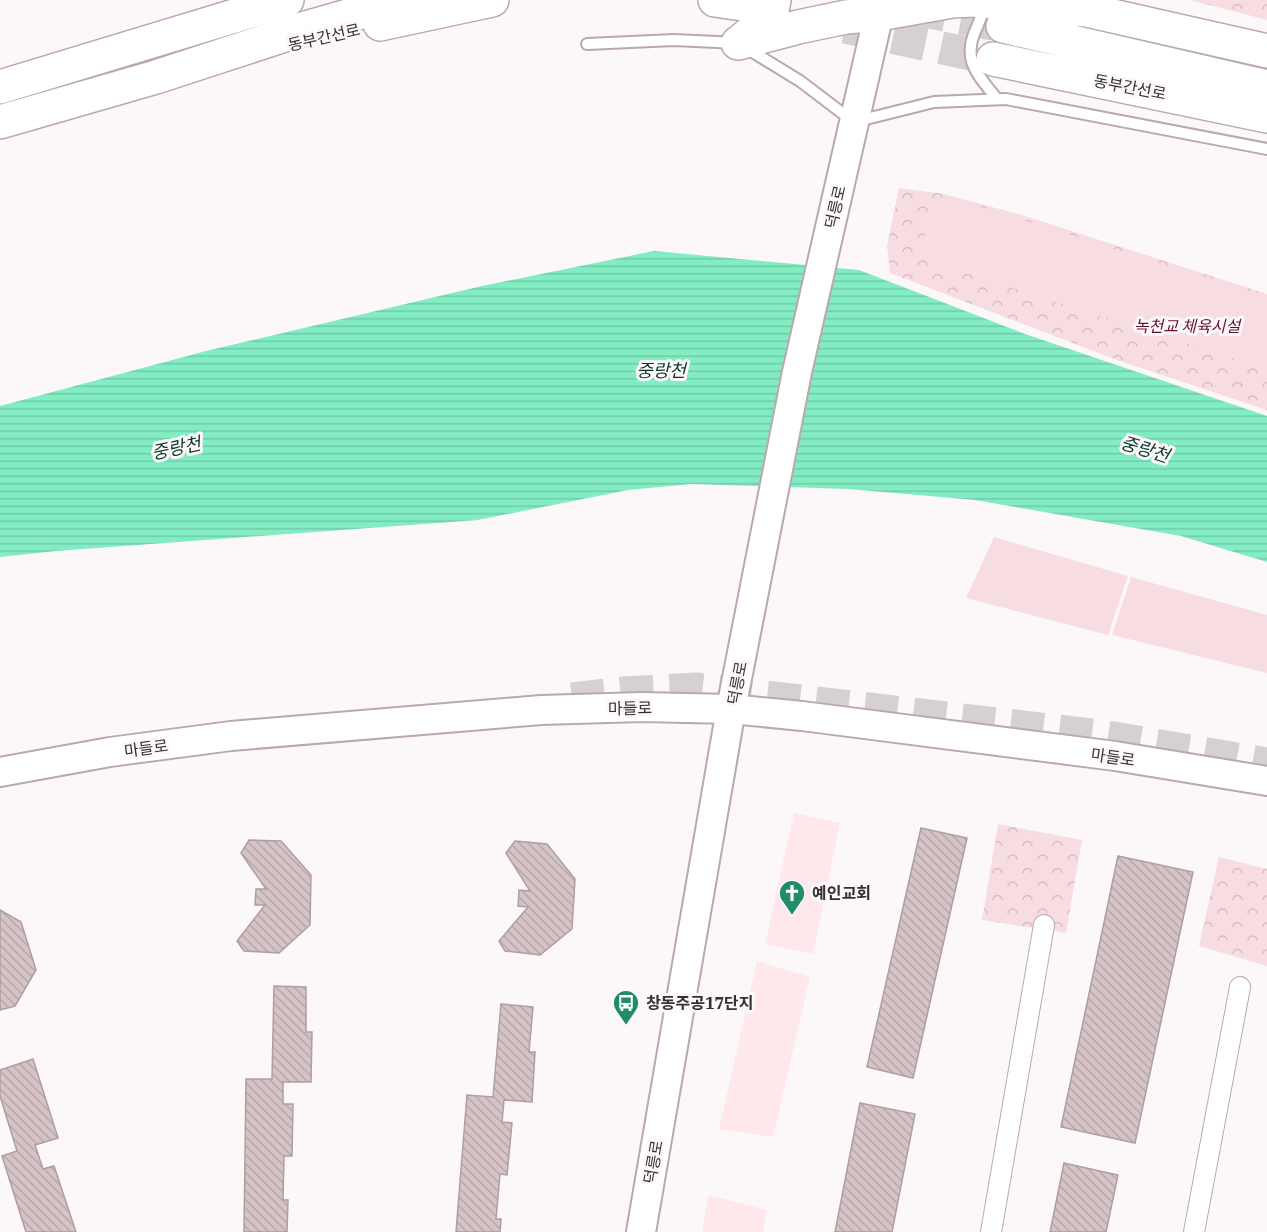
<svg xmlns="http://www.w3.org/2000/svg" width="1267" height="1232" font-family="'IBM Plex Serif','Noto Sans KR',serif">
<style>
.built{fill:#ffe8eb}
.park{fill:url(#park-crowns)}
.pitch{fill:#f7dde1}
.water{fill:url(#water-rules)}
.building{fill:url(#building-back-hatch);stroke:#af9da0;stroke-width:1.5}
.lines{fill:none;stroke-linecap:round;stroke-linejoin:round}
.highway-tunnel{stroke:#d5d0d1;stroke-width:33;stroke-dasharray:33 16;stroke-linecap:butt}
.lane-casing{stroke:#bba8ab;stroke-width:14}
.street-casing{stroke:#bba8ab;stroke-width:22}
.secondary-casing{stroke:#bba8ab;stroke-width:32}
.highway-casing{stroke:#bba8ab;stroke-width:36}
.lane{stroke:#fff;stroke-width:10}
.street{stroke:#fff;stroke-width:20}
.secondary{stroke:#fff;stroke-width:28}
.highway{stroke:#fff;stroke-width:33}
.labels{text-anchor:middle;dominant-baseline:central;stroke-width:6;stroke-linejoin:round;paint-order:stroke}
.street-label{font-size:16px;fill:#373031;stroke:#fcf8f9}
.park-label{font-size:16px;font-style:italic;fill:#65112d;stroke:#fcf8f9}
.poi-label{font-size:16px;font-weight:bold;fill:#373031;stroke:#fcf8f9;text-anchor:start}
.water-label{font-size:18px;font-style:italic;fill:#083a2a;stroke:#fcf8f9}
</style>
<defs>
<pattern id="park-crowns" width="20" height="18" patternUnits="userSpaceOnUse" patternTransform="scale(1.5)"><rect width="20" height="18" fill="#f7dde1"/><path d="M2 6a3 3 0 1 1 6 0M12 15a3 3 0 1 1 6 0" fill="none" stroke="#d4bec2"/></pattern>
<pattern id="water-rules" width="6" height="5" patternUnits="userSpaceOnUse" patternTransform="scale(1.5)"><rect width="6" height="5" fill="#82ecc3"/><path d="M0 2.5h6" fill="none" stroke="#71cba8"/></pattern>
<pattern id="building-back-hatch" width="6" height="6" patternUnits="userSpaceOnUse" patternTransform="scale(1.5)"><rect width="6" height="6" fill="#d6c3c6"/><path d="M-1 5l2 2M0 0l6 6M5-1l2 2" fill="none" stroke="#b8a8ab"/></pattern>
</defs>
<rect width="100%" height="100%" fill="#fcf8f9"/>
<path class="built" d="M794,813L840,823L813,954L765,944Z
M757,961L810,977L773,1137L719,1129Z
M708,1195L767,1210L763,1232H702Z"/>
<path class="park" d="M1190,0H1267V20Z
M899,188L944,194L1025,216L1267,294V410L1117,360L890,273L887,246Z
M998,824L1082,840L1066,933L982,920Z
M1219,857L1267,869V966L1199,946Z"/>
<path class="pitch" d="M962,201L1267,297V369L943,266C914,239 918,203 962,201Z
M994,537L1128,576L1108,635L966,598Z
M1131,577L1267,615V673L1112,635Z"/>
<path class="water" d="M654,251L859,270L1025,334L1267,416V562L1181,536L975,500L848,489L691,484L628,490L478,520L56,551L0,557V406L206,351L482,286Z"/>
<path class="building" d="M921,828L967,838L913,1078L867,1067Z
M249,840L281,841L311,875L310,925L279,953L244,951L237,941L265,905H255L256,889H266L241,853Z
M515,841L547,844L575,879L572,929L540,955L505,951L499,941L528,907L518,906L519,890L530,891L506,853Z
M1118,856L1193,872L1135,1143L1061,1127Z
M0,910L21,922L36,970L15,1006L0,1010Z
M274,986L306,987V1032H312L311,1082H283V1104H293L292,1156H284L283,1200H288L287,1232H244L246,1079H272Z
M501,1004L533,1007L529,1052H535L532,1102L504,1100L502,1122L512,1123L507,1175L500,1174L496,1219H501L500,1232H456L467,1095L493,1097Z
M33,1059L58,1138L35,1145L43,1169L54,1166L76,1232H26L2,1156L17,1151L0,1096V1070Z
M860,1103L915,1114L892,1232H835Z
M1064,1163L1118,1175L1106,1232H1050Z"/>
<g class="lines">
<path class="highway-tunnel" d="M913,9L1003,26
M845,27L993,59
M572,699L624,693L697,689L1101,736L1267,764"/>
<g class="lane-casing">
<path id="lane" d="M989,7C982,11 980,20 977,27C961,59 977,74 997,99
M587,44L674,40L738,43L800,81L854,122L934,102L1006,99L1267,149"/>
</g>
<g class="street-casing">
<path id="street" d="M991,1232L1044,925
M1194,1232L1240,987"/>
</g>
<g class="secondary-casing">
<path id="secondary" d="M0,772L110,752L231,736L541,710L642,707L731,709L802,716L1115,756L1267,781
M641,1232L731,709L797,372L882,0"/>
</g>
<g class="highway-casing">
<path id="highway" d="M715,0L749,5
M380,24L492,0
M1003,26L1267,87
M742,40L771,16L774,0
M738,43L798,27L846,17L879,14L952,1L975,0L1086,10L1267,51
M993,59L1267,116
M0,87L287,0
M0,122L156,77L309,27L404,0"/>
</g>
<use href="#lane" class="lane"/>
<use href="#street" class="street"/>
<use href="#secondary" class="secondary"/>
<use href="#highway" class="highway"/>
</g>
<defs>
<g id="church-pin" transform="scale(1.35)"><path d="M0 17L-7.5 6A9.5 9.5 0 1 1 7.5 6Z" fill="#218c6a" stroke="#fcf8f9"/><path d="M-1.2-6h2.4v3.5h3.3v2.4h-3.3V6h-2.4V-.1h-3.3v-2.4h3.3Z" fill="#fff"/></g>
<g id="bus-pin" transform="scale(1.35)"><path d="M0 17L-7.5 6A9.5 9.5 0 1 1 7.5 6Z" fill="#218c6a" stroke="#fcf8f9"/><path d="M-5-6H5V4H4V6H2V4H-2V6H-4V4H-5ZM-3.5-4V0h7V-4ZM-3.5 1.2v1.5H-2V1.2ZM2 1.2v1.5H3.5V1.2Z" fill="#fff"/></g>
</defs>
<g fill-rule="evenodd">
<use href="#church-pin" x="792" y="893"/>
<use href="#bus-pin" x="626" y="1003"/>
</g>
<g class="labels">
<g class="street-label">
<text transform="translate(324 37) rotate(-13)">동부간선로</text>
<text transform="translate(1130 87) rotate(11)">동부간선로</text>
<text transform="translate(835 207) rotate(-77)">덕릉로</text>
<text transform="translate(737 683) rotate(-79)">덕릉로</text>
<text transform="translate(630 708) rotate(-1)">마들로</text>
<text transform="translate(146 748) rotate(-8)">마들로</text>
<text transform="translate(1113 757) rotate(8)">마들로</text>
<text transform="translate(653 1162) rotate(-80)">덕릉로</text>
</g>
<g class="park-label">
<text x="1187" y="326">녹천교 체육시설</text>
</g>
<g class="poi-label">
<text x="812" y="893">예인교회</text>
<text x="646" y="1003">창동주공17단지</text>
</g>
<g class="water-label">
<text x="661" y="370">중랑천</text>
<text transform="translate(176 448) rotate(-12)">중랑천</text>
<text transform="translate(1145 449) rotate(17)">중랑천</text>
</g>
</g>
</svg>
